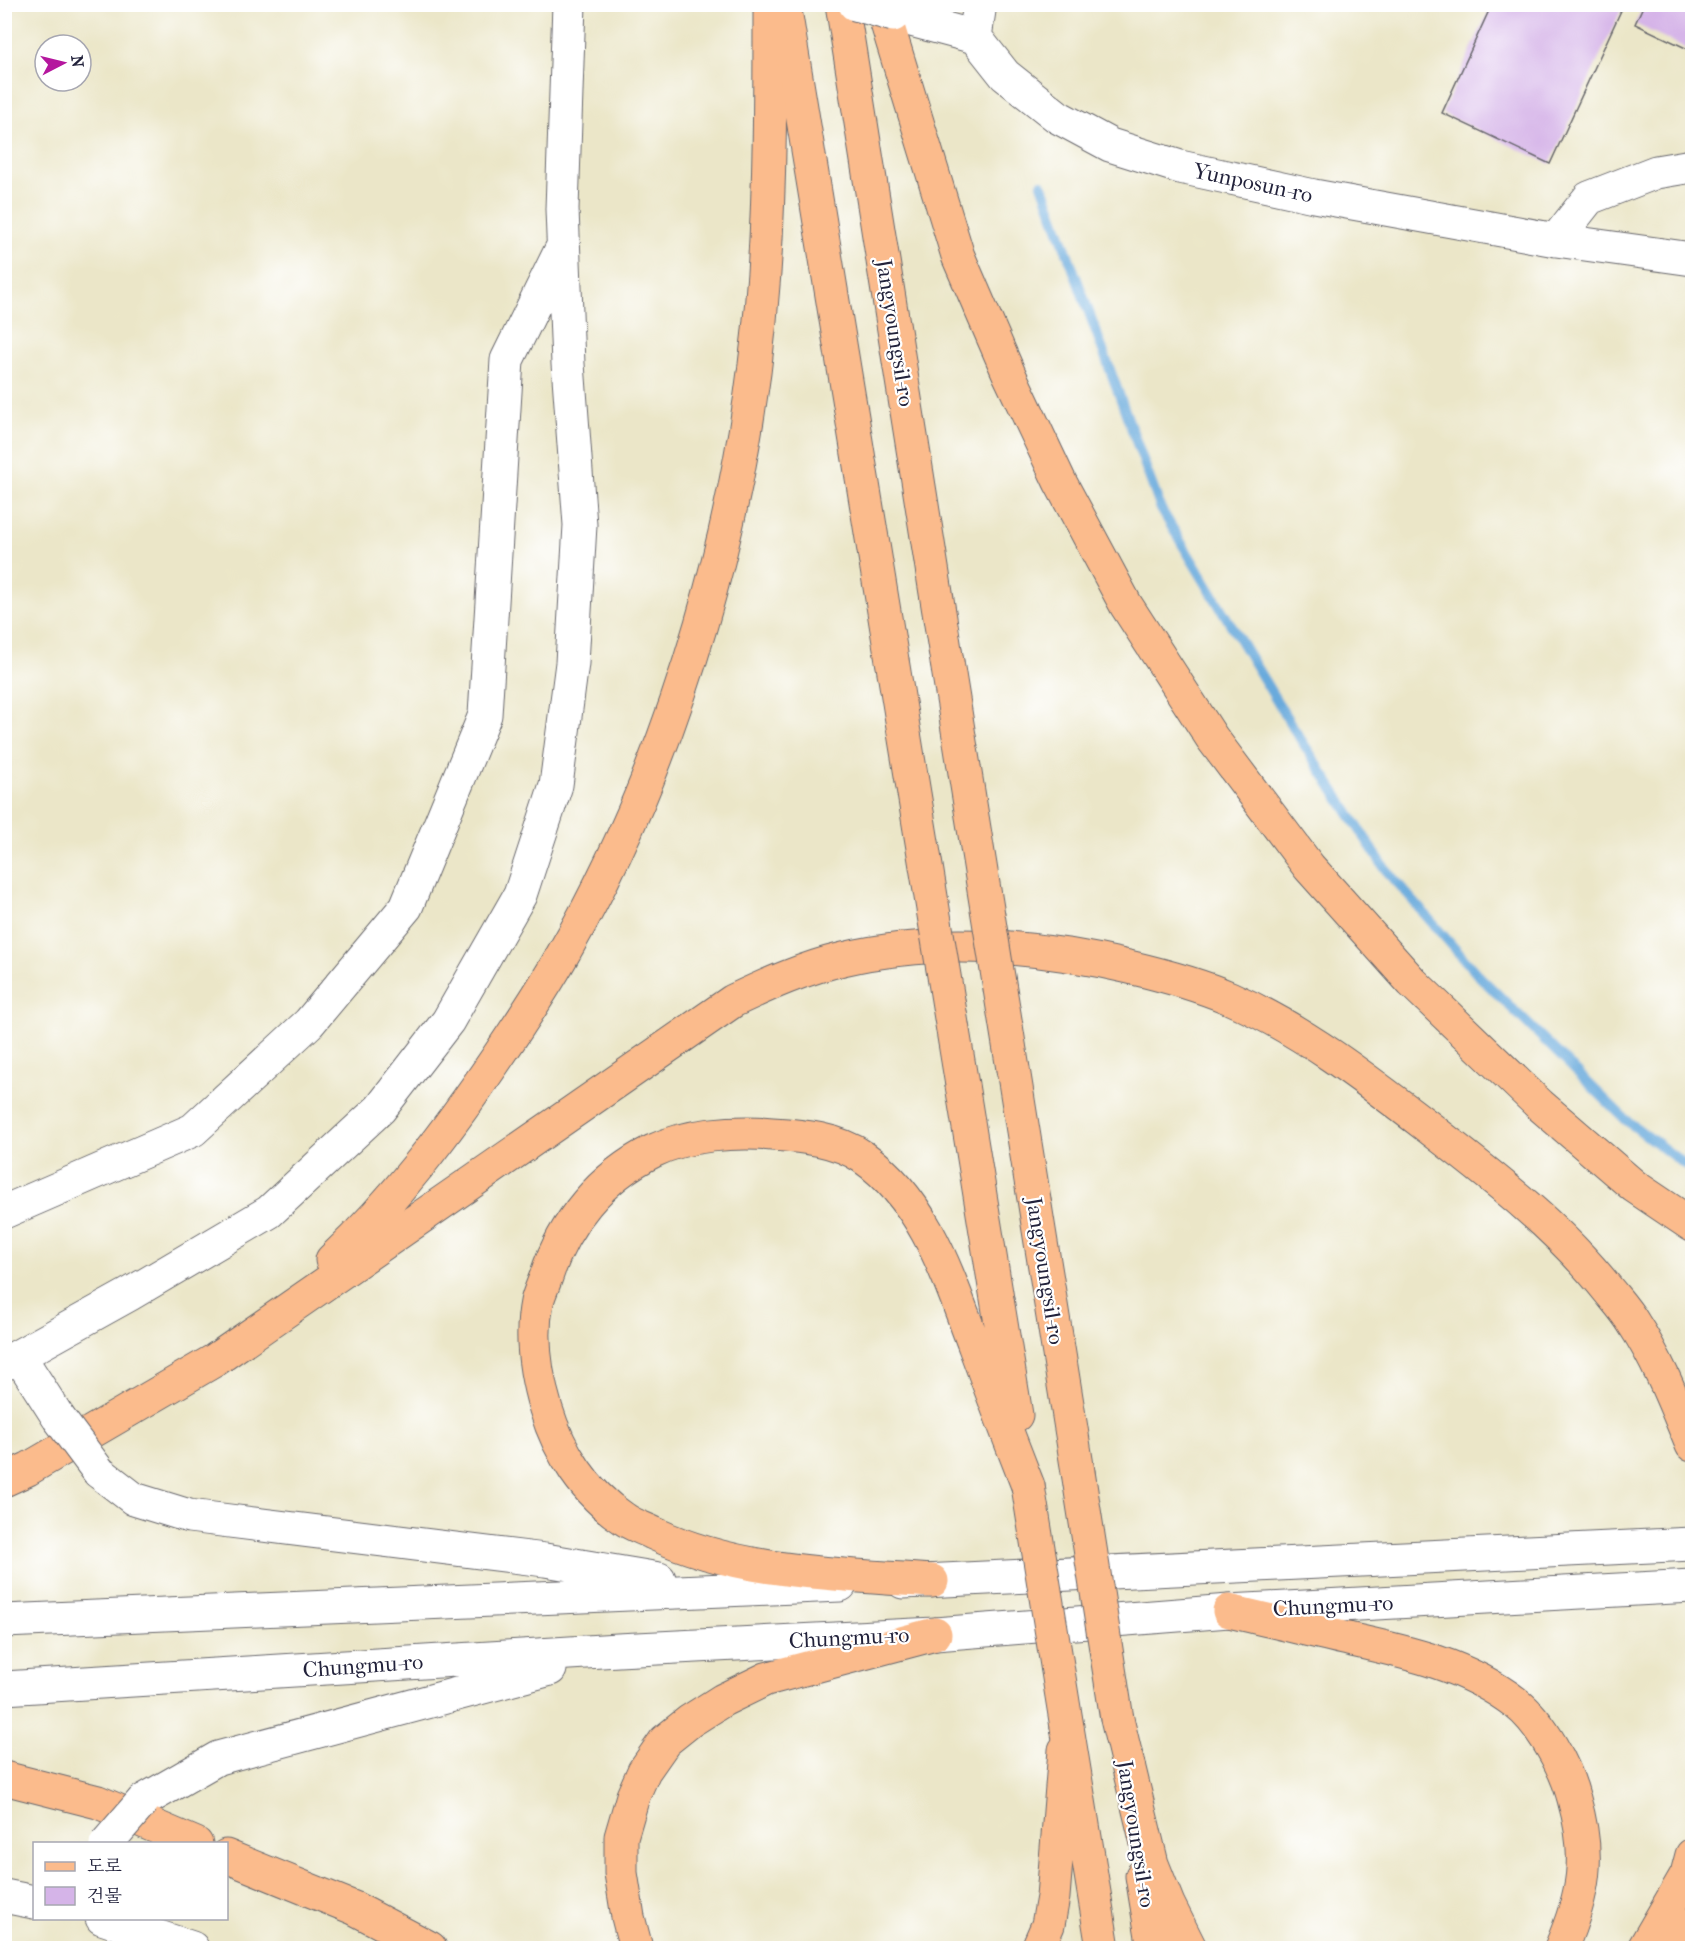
<svg xmlns="http://www.w3.org/2000/svg" width="1697" height="1953" font-family="'IM FELL French Canon','Noto Serif KR',serif">
<style>
.lines{fill:none;stroke-linecap:round;stroke-linejoin:round}
.stream{stroke:#69aadc;stroke-width:10}
.building{fill:#d5b4e8}
.minor-casing{stroke:#68676c;stroke-width:35}
.major-casing{stroke:#68676c;stroke-width:35}
.highway-casing{stroke:#68676c;stroke-width:35}
.minor{stroke:#fff;stroke-width:33}
.major{stroke:#fbbb8c;stroke-width:33}
.highway{stroke:#fbbb8c;stroke-width:33}
.minor-bridge-casing{stroke:#68676c;stroke-width:35;stroke-linecap:butt}
.highway-bridge-casing{stroke:#68676c;stroke-width:35;stroke-linecap:butt}
.minor-bridge{stroke:#fff;stroke-width:33}
.highway-bridge{stroke:#fbbb8c;stroke-width:33}
.labels{text-anchor:middle;dominant-baseline:central;stroke-width:4.5;stroke-linejoin:round;paint-order:stroke}
.street-label{font-size:22px;fill:#22223b;stroke:#fff}
</style>
<rect width="100%" height="100%" fill="#fff"/>
<filter id="ink" filterUnits="userSpaceOnUse"><feTurbulence type="fractalNoise" baseFrequency=".0167" numOctaves="2"/><feDisplacementMap in="SourceGraphic" scale="12" xChannelSelector="R" yChannelSelector="G"/><feConvolveMatrix kernelMatrix="1 2 1 2 8 2 1 2 1" color-interpolation-filters="sRGB"/></filter>
<filter id="wash" filterUnits="userSpaceOnUse"><feTurbulence type="fractalNoise" baseFrequency=".008" numOctaves="4" result="noise"/><feDisplacementMap in="SourceGraphic" scale="24" xChannelSelector="R" yChannelSelector="G"/><feGaussianBlur stdDeviation="1.35" result="paint"/><feColorMatrix in="noise" values="0 0 0 0 0 0 0 0 0 0 0 0 0 0 0 0 0 1.4 0 .05"/><feComposite in="paint" operator="in"/></filter>
<g filter="url(#wash)">
<rect width="100%" height="100%" fill="#ebe6c8"/>
<g class="lines">
<path class="stream" d="M1042,184L1161,509L1290,723L1386,870L1477,974L1626,1120L1692,1170"/>
</g>
<g id="blocks">
<path class="building" d="M1492,4H1624L1550,164L1442,113Z
M1644,4H1692V51L1635,24Z"/>
</g>
</g>
<g filter="url(#ink)">
<use href="#blocks" fill-opacity="0" stroke="#68676c" stroke-width="1.5"/>
<g class="lines">
<g class="minor-casing">
<path id="minor" d="M893,15L975,37L1005,75L1058,117L1110,145L1180,167L1314,196L1556,240L1692,259
M975,37L980,4
M1556,240L1589,198L1656,172L1692,166
M4,1212L193,1130L309,1023L406,907L485,715L507,360L561,250
M19,1356L58,1417
M4,1364L130,1294L269,1212L380,1109L448,1021L520,895L556,785L572,663L580,525L568,364L562,209L569,4
M99,1472L134,1499L189,1516L545,1560L659,1579
M903,1582L1692,1544
M4,1621L840,1585
M4,1688L618,1650L935,1634L1229,1611L1692,1586
M143,1801L218,1758L550,1669
M4,1896L34,1902
M102,1918L192,1948"/>
</g>
<g class="major-casing">
<path id="major" d="M332,1260C395,1201 448,1130 497,1058C520,1024 543,990 563,954C679,752 748,504 764,273C770,184 770,94 770,4
M4,1480L28,1469L215,1360L733,1001C769,984 805,968 843,959C937,937 1035,945 1129,967C1163,975 1197,984 1230,998C1305,1031 1371,1083 1436,1133C1498,1181 1560,1229 1609,1291C1618,1302 1627,1312 1634,1324C1659,1362 1675,1404 1692,1445
M636,1948L628,1917L621,1873V1837L633,1796L644,1771L665,1741L690,1721L723,1700L766,1679L935,1634
M1038,1948L1048,1925L1053,1897L1065,1750
M1644,1948L1687,1874L1692,1855
M1669,1948L1692,1924"/>
</g>
<g class="highway-casing">
<path id="highway" d="M784,4L892,660
M842,4L947,662
M881,4L958,256L1009,374L1060,482L1126,605L1212,738L1309,867L1412,982L1540,1105L1634,1186L1692,1225
M1013,1069L1078,1472
M962,1085L1016,1415
M932,1581C838,1574 740,1574 653,1533C643,1528 632,1525 623,1518C585,1493 559,1452 546,1409C536,1376 530,1337 537,1302C539,1294 543,1285 546,1277C564,1222 601,1177 653,1151C688,1134 734,1131 772,1134C803,1136 837,1139 863,1157C926,1201 949,1279 975,1347C992,1393 1010,1440 1028,1486
M1229,1611C1269,1620 1309,1630 1348,1639C1407,1652 1467,1665 1516,1703C1542,1723 1566,1768 1574,1799C1591,1857 1584,1894 1561,1948
M1117,1719L1152,1864L1168,1904L1190,1948
M1067,1727L1103,1948
M4,1778L98,1802L196,1844
M226,1856L354,1908L430,1948
M1142,1876L1154,1948"/>
</g>
<use href="#minor" class="minor"/>
<use href="#major" class="major"/>
<use href="#highway" class="highway"/>
<g class="minor-bridge-casing">
<path id="minor-bridge" d="M855,4L893,15
M58,1417L99,1472
M106,1844L143,1801"/>
</g>
<g class="highway-bridge-casing">
<path id="highway-bridge" d="M892,660L962,1085
M947,662L1013,1069
M1078,1472L1117,1719
M1028,1486L1067,1727"/>
</g>
<use href="#minor-bridge" class="minor-bridge"/>
<use href="#highway-bridge" class="highway-bridge"/>
</g>
</g>
<g class="labels">
<g class="street-label">
<text transform="translate(1253 183) rotate(12)">Yunposun-ro</text>
<text transform="translate(895 333) rotate(81)">Jangyoungsil-ro</text>
<text transform="translate(1045 1271) rotate(81)">Jangyoungsil-ro</text>
<text transform="translate(1333 1606) rotate(-3)">Chungmu-ro</text>
<text transform="translate(849 1638) rotate(-3)">Chungmu-ro</text>
<text transform="translate(363 1666) rotate(-4)">Chungmu-ro</text>
<text transform="translate(1136 1834) rotate(81)">Jangyoungsil-ro</text>
</g>
</g>
<rect width="1697" height="1953" fill="none" stroke="#fff" stroke-width="24"/>
<rect x="33" y="1842" width="195" height="78" fill="#ffffff" stroke="#a7a7b1" stroke-width="1.5"/>
<rect x="45" y="1862" width="30" height="9" fill="#fbbb8c" stroke="#a7a7b1" stroke-width="1.5"/>
<text x="87" y="1872" font-size="18" fill="#22223b">도로</text>
<rect x="45" y="1887" width="30" height="18" fill="#d5b4e8" stroke="#a7a7b1" stroke-width="1.5"/>
<text x="87" y="1902" font-size="18" fill="#22223b">건물</text>
<g transform="translate(63 63) rotate(83)"><circle r="28" fill="#ffffff" stroke="#a7a7b1" stroke-width="1.5"/>
<path d="M0-4.5L10 22L0 15L-10 22Z" fill="#b5179e"/>
<text y="-9" font-size="16" font-weight="bold" text-anchor="middle" fill="#22223b">N</text>
</g>
</svg>
